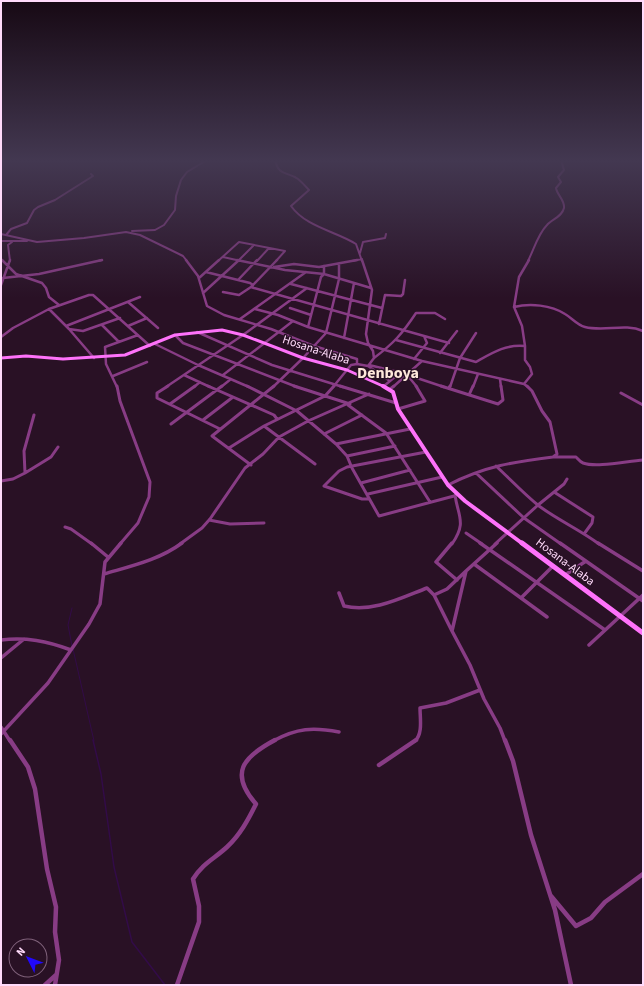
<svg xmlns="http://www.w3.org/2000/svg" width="644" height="986" font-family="'Source Sans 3',sans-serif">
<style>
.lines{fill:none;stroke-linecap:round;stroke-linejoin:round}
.stream-far1{stroke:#320b48;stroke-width:1}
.stream{stroke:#320b48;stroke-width:1.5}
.street-far4{stroke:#883c85;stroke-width:2}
.street-far3{stroke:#883c85;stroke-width:2.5}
.street-far2{stroke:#883c85;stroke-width:3}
.street-far1{stroke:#883c85;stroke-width:3.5}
.street{stroke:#883c85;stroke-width:4.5}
.secondary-far2{stroke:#fe72fa;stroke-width:3}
.secondary-far1{stroke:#fe72fa;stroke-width:4}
.secondary{stroke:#fe72fa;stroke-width:5}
.labels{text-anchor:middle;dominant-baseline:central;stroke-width:3;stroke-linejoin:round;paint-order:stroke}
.street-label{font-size:12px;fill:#ffdafa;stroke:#291125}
.district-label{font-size:16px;font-weight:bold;fill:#ffe8db;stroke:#291125}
</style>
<rect width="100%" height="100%" fill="#291125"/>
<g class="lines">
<path class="stream-far1" d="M72,608L68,625L72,646
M73,649L94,741"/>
<path class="stream" d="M93,740L101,774L114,867L132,942L165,985"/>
<path class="street-far4" d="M275,160C279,177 287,171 298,179C302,182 305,186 309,190L291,206C306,227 335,231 356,244L362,261
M1,193V198
M132,231L155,230L164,225L175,210L176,196L181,180L187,172L207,160
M1,234L37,242L84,238L126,232L140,235L183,256L187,261
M6,235L11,229L27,223L34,210L38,207L55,200L93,176L91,174
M1,241H27
M360,253L363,242L385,238L386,234
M223,257L241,261
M1,259L3,261
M10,261L8,245L12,242
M98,261L102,260
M218,261L239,242L285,251
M238,261L254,245
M257,261L269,248
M276,261L285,251
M352,261L362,259
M528,261C534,249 538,234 547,225C552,219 562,217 564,208C565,200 557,195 556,188L561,182L558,177L564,170L561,160"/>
<path class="street-far3" d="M2,260L16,274L42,283L46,288L49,297L59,305
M186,260L198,276L207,306L224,315L271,329L314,346L357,359V364
M237,260L285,270L324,274L371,288
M274,267L294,264L319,267L357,260
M206,272L250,283L253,285L251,287L254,288L449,343
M3,278L39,274L102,260
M199,278L219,260
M238,280L257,260
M291,284L382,308
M1,285L10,260
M253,285L277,260
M223,292L239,295L251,287
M203,293L239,260
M128,302L158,328
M514,307L519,277L529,260
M290,308L311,315
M255,309L278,315L308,327L422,361
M240,319L306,272
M379,324L385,295L401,296L403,294L405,280
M102,325L119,342
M66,326L140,297
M128,326L147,318
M308,327L321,277L324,274V266
M69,329L83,331L120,318
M197,332L272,365L343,387
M175,335L183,343L297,387
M1,337L13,328L49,309
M344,338L354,283
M396,340L476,362C492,353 506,344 525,346
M155,344L198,365L249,387
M440,353L457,331
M94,358L69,329L49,309L89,295H93L150,346
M374,358C394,343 402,334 416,313H435L445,319
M414,359L427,343L424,336
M369,365L402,373L444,387
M368,366L390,381L384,386
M184,375L210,387
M223,375L293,321
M113,376L147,362
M408,376L417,387
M500,379L501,387
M390,381L401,372
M524,384L528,387
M117,387L106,364L105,347L138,335
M166,387L243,335L307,288
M194,387L200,382
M221,387L231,379
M273,387L303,358L326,333L339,279V264
M333,387L351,365L357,364L368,366L374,358L373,351L368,343L366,334L372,290L362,260
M393,387L422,361L524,384L532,374L530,367L525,360V346L522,326L514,307C530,303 551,305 565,314C572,318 577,325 585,327C605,332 624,323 643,331
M450,387L460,358L476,333
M473,387L478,374"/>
<path class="street-far2" d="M117,386L120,401L150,482L149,497L138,523L120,544
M168,386L157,393V398L220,429
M208,386L274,415L277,419
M247,386L297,411L336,444L347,456L352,468L379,516L454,496
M294,386L350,404
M340,386L396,403
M441,386L498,404L503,400L501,386
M449,388L450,386
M390,389L394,386
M621,393L643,405
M469,395L473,386
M170,404L195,386
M348,405L386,433L430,502
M398,409L425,401L416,386
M203,420L233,397
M171,424L222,386
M264,426L315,464
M324,434L362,415
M336,444L410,429
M229,448L264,426L325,396L334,386
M347,456L395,446
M553,457H576C578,459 580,462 583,463C597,468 627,461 643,460
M251,465L212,436L274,386
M496,466C510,479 524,494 539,506C558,520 580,530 599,544
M25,473L51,457L58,447
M476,473L524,518L561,544
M1,481L13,479L25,473L24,451L34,415
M361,483L410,470
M448,485C485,466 513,462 553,457L557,454L550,422L542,411L532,391L527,386
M554,492L593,517L592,523L584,534
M368,494L442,477
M369,499H362L324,486L339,471L347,467L426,452
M209,520L230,524L264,523
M65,527L71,529L92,544
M466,533L482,544
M180,544L202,528L210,519L245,468L263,454L279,437L308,421L369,394
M452,544C467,522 458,517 455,495
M495,544L538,505L564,484L567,479"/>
<path class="street-far1" d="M91,543L108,557
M452,543L436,562L457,580
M480,543L605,630
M497,543L466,571L452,631L470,665L484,699L500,728L505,741
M560,543L643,601
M598,543L643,571
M474,564L521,598L553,566
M104,574C131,566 159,560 182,543
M565,575L586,561
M339,593L344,606C372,613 401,598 427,588L434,595L452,631
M434,595L447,589L466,571
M521,598L547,617
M1,640C26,637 47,641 71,650
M589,645L643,595
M1,658L24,639
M1,727L10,741
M1,734L48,683L89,624L100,604L105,562L121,543
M273,741C297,728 313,727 339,732
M415,741C423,734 420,718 420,708L446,703L480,690"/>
<path class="street" d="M10,740L28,767L35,789L47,869L56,907L55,932L59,960L55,985
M505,740L513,761L531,835L555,910L571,985
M379,765L416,740
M551,896L576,926L591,918L605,902L643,874
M45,985L56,975
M177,985L199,922V906L193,879C203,863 214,859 227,847C240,835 248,820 256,804C229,773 243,757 275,740"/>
<path class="secondary-far2" d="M1,358L26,356L63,359L125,355L175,335L222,330L243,335L303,358L347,370L385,387"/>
<path class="secondary-far1" d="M383,386L393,392L398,409L448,485L465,501L523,544"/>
<path class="secondary" d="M522,543L643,633"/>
</g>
<linearGradient id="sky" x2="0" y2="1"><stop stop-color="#170914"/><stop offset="0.54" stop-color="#433851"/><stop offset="1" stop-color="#433851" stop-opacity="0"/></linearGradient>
<rect width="644" height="298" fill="url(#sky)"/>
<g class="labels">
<g class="street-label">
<text transform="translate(316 350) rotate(18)">Hosana-Alaba</text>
<text transform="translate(565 562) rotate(37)">Hosana-Alaba</text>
</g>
<g class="district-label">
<text x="388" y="373">Denboya</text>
</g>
</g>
<rect width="644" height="986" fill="none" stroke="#ffdafa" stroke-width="4"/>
<g transform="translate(28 958) rotate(312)"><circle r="19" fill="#291125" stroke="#7f617a"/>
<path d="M0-3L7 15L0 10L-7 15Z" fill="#2108fc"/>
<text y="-6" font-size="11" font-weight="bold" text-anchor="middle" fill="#ffdafa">N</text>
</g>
</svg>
